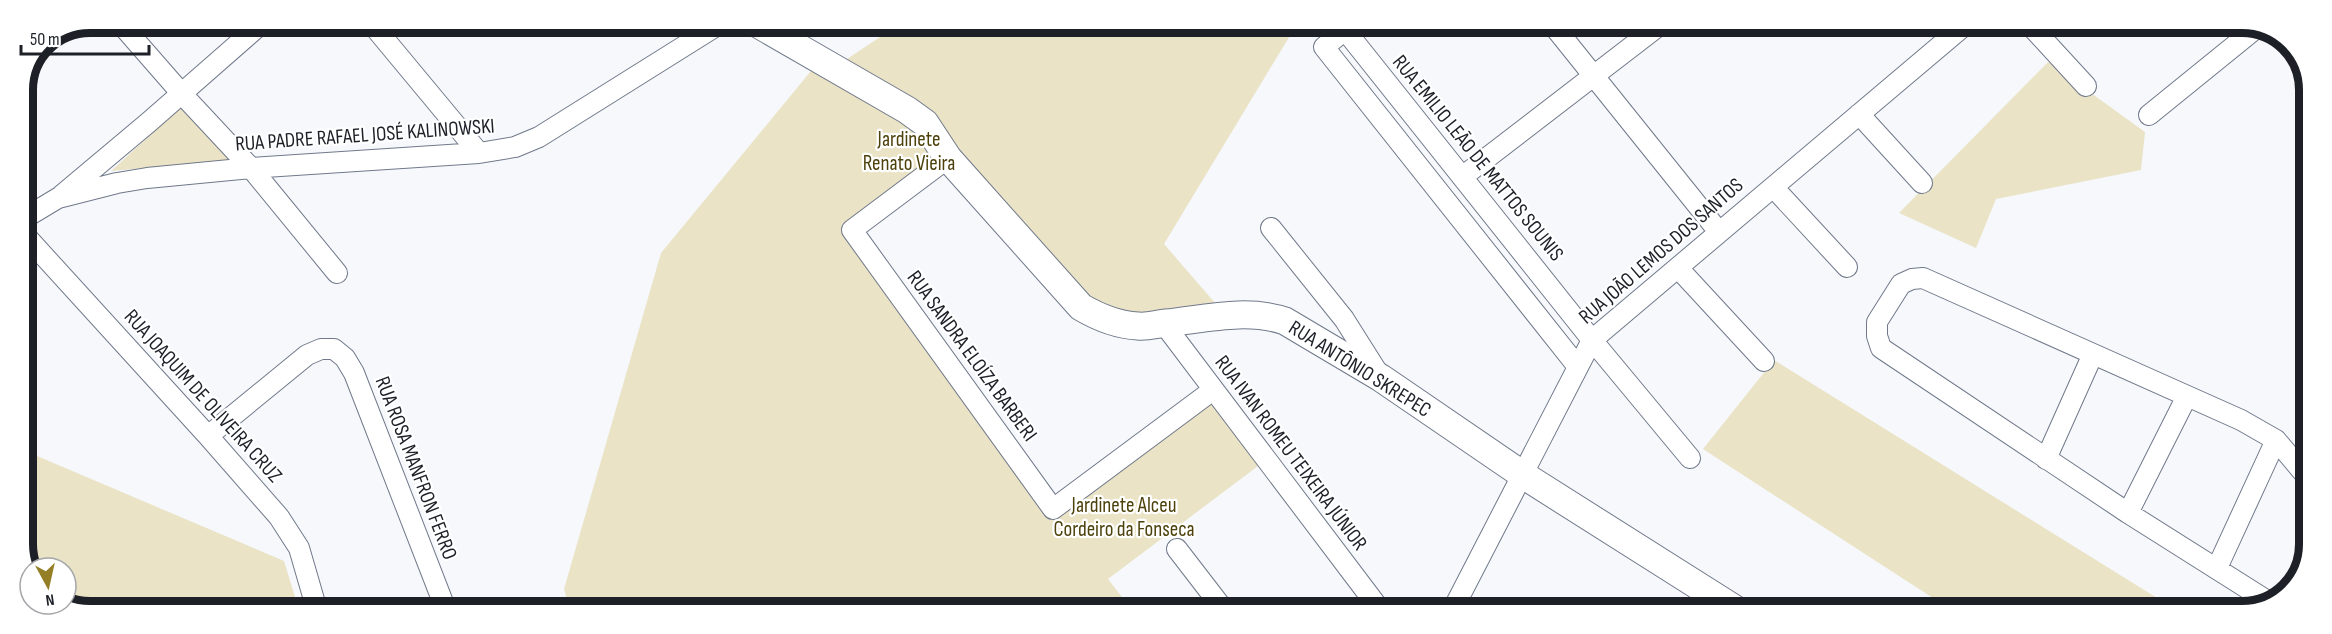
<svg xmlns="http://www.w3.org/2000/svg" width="2332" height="634" font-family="'Sofia Sans Condensed',sans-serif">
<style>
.green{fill:#eae3c6}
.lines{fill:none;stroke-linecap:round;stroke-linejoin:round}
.street-casing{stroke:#70798a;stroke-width:22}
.secondary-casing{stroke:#70798a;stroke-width:29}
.street{stroke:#fff;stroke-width:20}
.secondary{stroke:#fff;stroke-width:27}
.labels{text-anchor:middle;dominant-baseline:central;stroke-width:4.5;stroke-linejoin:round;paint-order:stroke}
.street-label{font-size:21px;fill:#1d2027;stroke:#fff}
.park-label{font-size:21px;fill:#4d410c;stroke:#fff}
.rim{fill:none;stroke:#1d2027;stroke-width:8}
</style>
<rect width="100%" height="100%" fill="#f6f8fc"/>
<path class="green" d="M901,23L1297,24L1164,244L1222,311L1099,314L1005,211L933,114L844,61Z
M820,60L895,103L948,158L852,230L1058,516L1213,401L1262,463L1108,579L1132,610H570L564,589L661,253Z
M2048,62L2145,132L2141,170L1996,199L1976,248L1899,213Z
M184,104L234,160L111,171Z
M1774,360L2178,611H1953L1703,449Z
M23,450L284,561L299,610L73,609L64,604H66V568H31L23,549Z"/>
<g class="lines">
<g class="street-casing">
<path id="street" d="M120,23L182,94L251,168L337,273
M371,23L479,153
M1353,24L1324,47L1578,367
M1552,24L1719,232
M2029,24L2086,86
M1345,30L1592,340L1690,458
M1859,114L1922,183
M2149,115L2260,25
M948,158L852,230L1053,509L1213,390
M1462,177L1661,24
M1773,187L1847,267
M62,195L149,122L262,23
M23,219L58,198L117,183L147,178L251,168L479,153L515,147L539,137L721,23
M1271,228L1344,319L1380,376
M23,233L208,436L279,517L299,548L317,610
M1678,268L1764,361
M1164,324L1381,611
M208,436L307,355L321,349H334L345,358L354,373L446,610
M2046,459L2093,354
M2128,513L2187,396
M1177,549L1224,610
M2217,568L2276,440
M2269,602L2128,513L1881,348L1877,336V322L1901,284L1912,279L1923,278L2241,420L2276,440L2308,478
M1452,611L1592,340L1966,24"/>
</g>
<g class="secondary-casing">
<path id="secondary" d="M756,23L907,110L925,123L948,158L1081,307C1098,317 1118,325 1138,326C1147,327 1157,324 1166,323C1204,319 1247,308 1285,321L1381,378L1523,475L1738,611"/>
</g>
<use href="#street" class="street"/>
<use href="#secondary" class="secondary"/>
</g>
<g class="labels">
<g class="street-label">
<text transform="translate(365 135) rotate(-4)">RUA PADRE RAFAEL JOSÉ KALINOWSKI</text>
<text transform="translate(1478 158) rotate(51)">RUA EMILIO LEÃO DE MATTOS SOUNIS</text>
<text transform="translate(1661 251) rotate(-41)">RUA JOÃO LEMOS DOS SANTOS</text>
<text transform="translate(972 356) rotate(54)">RUA SANDRA ELOÍZA BARBERI</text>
<text transform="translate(1360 369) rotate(32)">RUA ANTÔNIO SKREPEC</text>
<text transform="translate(203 396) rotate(48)">RUA JOAQUIM DE OLIVEIRA CRUZ</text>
<text transform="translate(1291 453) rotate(53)">RUA IVAN ROMEU TEIXEIRA JÚNIOR</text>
<text transform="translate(416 468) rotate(69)">RUA ROSA MANFRON FERRO</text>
</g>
<g class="park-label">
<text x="909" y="139">Jardinete<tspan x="909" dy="24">Renato Vieira</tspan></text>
<text x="1124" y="505">Jardinete Alceu<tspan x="1124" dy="24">Cordeiro da Fonseca</tspan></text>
</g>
</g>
<path d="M0 0H2332V634H0ZM90 33H2242A57 57 0 0 1 2299 90V544A57 57 0 0 1 2242 601H90A57 57 0 0 1 33 544V90A57 57 0 0 1 90 33Z" fill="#fff" fill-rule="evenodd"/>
<path class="rim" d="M90 33H2242A57 57 0 0 1 2299 90V544A57 57 0 0 1 2242 601H90A57 57 0 0 1 33 544V90A57 57 0 0 1 90 33Z"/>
<g transform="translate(48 586) rotate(172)"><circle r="28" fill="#ffffff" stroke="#a5a6a9" stroke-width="1.5"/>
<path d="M0-4.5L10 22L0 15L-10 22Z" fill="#947f26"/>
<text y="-9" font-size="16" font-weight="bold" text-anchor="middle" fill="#1d2027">N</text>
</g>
<path d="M21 45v9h128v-9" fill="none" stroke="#1d2027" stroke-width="3"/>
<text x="30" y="45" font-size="18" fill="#1d2027" stroke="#ffffff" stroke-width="4.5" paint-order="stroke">50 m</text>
</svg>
